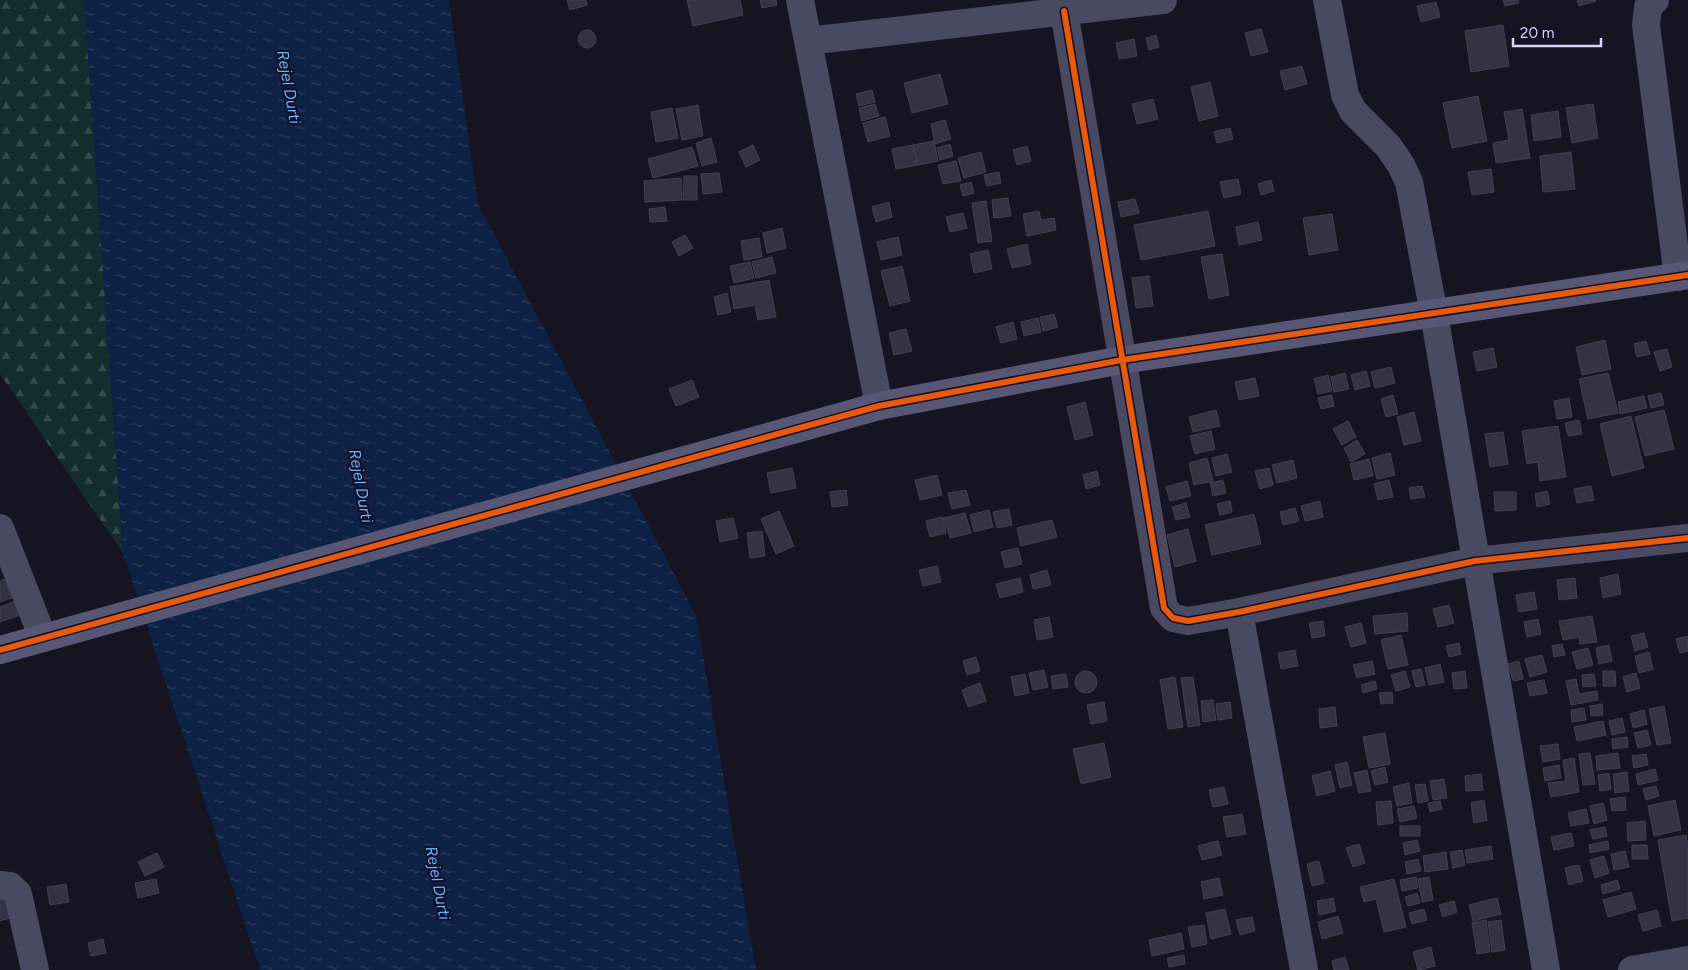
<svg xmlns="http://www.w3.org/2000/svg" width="1688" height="970" font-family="Figtree,sans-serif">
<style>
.forest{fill:url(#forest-firs)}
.water{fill:url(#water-ripples)}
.building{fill:#343243;stroke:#433f54}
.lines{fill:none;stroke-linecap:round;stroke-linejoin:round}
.street{stroke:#4a4962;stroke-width:28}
.secondary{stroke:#575674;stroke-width:28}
.cycleway-casing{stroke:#130f26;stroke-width:9}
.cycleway{stroke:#e8590c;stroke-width:6}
.labels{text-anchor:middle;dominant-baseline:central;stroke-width:4;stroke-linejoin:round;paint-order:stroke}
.water-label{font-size:16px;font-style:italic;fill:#62b6ff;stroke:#130f26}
</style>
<defs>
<pattern id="forest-firs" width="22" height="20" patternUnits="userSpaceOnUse" patternTransform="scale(1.25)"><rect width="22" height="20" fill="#132c2d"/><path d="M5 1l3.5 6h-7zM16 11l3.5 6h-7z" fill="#354a4c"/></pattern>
<pattern id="water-ripples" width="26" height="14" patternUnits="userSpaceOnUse" patternTransform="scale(1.25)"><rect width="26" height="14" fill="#0d2144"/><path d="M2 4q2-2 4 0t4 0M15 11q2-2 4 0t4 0" fill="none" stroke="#304060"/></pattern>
</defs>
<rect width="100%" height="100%" fill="#161421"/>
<path class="forest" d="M0,0H84L123,553L0,374Z"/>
<path class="water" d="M84,0H449L478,204L696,615L756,970H260L123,553Z"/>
<path class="building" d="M567,0H586L587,5L570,10Z
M687,0H740L743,15L693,26Z
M760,0H776L777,5L762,8Z
M1503,0H1518L1519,3L1505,6Z
M1577,0H1595L1596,1L1579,6Z
M1436,2L1440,17L1421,22L1417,6Z
M1503,25L1509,66L1471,72L1465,31Z
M1261,29L1268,52L1251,56L1245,33Z
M578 39a9 9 0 1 1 18 0a9 9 0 1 1-18 0Z
M1156,35L1159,47L1149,50L1146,38Z
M1134,39L1137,56L1119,59L1116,43Z
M1302,66L1307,84L1285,90L1280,71Z
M940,74L948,104L912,113L904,83Z
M1210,82L1218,116L1199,121L1191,87Z
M872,90L875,102L859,106L856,94Z
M1478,96L1487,141L1452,148L1443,103Z
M1153,99L1158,119L1137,124L1132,104Z
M875,104L879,116L862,121L859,108Z
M1593,104L1598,138L1572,143L1566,108Z
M698,105L703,136L682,140L676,109Z
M672,108L678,138L656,142L651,112Z
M1522,109L1530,158L1496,163L1493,143L1509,140L1504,112Z
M1558,111L1561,137L1534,141L1531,115Z
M885,117L890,136L868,142L863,123Z
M945,120L951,139L935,144L931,124Z
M1230,128L1233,139L1217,143L1214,132Z
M711,138L717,162L702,166L696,143Z
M934,141L938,161L918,165L913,145Z
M950,144L953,156L940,160L937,148Z
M753,145L760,160L746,167L739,152Z
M913,145L918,165L896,169L892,149Z
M1027,146L1031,161L1017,165L1013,150Z
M692,147L698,166L653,178L648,159Z
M981,152L986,172L964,178L958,158Z
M1571,152L1575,189L1543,192L1540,156Z
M956,161L961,181L943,184L938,165Z
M1491,169L1494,192L1472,195L1468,172Z
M999,172L1001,183L987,186L984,175Z
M719,173L722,192L703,194L701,174Z
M684,176H697V200H683Z
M681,178L682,200L645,202L644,181Z
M1238,179L1241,194L1224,198L1220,182Z
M1271,180L1274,191L1261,195L1258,184Z
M971,182L974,193L963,196L960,185Z
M1008,198L1011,216L994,218L992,200Z
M1135,199L1139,213L1121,217L1118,202Z
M986,201L992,241L978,243L972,203Z
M889,202L892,217L876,222L872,207Z
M665,207L667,221L650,222L649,209Z
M1039,211L1041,220L1054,218L1056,230L1027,236L1023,214Z
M1208,211L1215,246L1141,260L1134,225Z
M963,213L967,228L950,232L946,217Z
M1332,214L1338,250L1309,255L1303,218Z
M1258,222L1262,240L1239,245L1236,227Z
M782,228L786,248L767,253L763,233Z
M685,235L693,248L679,256L672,242Z
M898,237L902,255L881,260L877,242Z
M759,238L762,257L744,260L741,241Z
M1027,244L1031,264L1012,268L1007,249Z
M988,250L992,269L974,273L970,254Z
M1222,254L1229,295L1209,299L1201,257Z
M772,257L776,273L756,278L752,262Z
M750,262L754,278L734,283L730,266Z
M902,266L910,301L890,306L881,271Z
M1149,276L1153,306L1136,308L1132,278Z
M769,280L776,317L758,320L755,305L734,309L730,287Z
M727,293L731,312L718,315L714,297Z
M1054,314L1058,327L1043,331L1040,317Z
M1038,318L1041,332L1024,336L1021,322Z
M1013,322L1017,339L1001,343L996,327Z
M906,329L912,351L894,355L889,333Z
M1605,340L1611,369L1582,375L1576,347Z
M1646,341L1650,354L1637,357L1634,344Z
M1493,348L1497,367L1477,371L1473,352Z
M1667,349L1672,367L1660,371L1654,352Z
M1391,367L1395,383L1375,388L1371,372Z
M1366,371L1370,386L1355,390L1351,375Z
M1345,373L1349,389L1334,392L1331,377Z
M1608,373L1618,413L1588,419L1579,379Z
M1328,375L1332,391L1318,394L1314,379Z
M1255,378L1259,396L1239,400L1235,382Z
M692,380L699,397L676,406L669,389Z
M1661,393L1664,405L1651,408L1648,396Z
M1332,395L1334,406L1321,409L1318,398Z
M1393,395L1398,414L1386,417L1381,399Z
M1644,396L1647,408L1620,414L1618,402Z
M1569,398L1572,417L1557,419L1554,401Z
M1085,402L1093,435L1075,440L1067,407Z
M1216,410L1220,426L1193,432L1189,417Z
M1664,410L1674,449L1645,456L1635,417Z
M1414,412L1421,441L1404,445L1397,417Z
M1631,416L1644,468L1612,476L1600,424Z
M1579,420L1582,434L1568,436L1565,423Z
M1348,421L1356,437L1342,445L1333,429Z
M1558,426L1566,477L1540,481L1538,462L1527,464L1522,431Z
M1211,431L1215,449L1195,454L1190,436Z
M1503,432L1508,464L1490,467L1485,434Z
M1357,440L1365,454L1351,462L1344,448Z
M1390,453L1395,475L1377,479L1372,458Z
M1227,454L1232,472L1216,476L1212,458Z
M1207,458L1213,481L1194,485L1189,463Z
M1369,459L1373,476L1354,480L1350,464Z
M1293,460L1297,478L1277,483L1272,465Z
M792,468L796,488L771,493L767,473Z
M1269,468L1273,485L1260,489L1255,471Z
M1097,471L1100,485L1086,489L1083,475Z
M937,475L942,495L920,500L915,480Z
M1223,480L1226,493L1213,496L1210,483Z
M1389,480L1393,497L1378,500L1374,484Z
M1187,481L1191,496L1170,501L1166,487Z
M1422,486L1425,497L1411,499L1409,488Z
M1591,486L1594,500L1577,503L1574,489Z
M846,490L848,505L832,507L830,492Z
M966,490L970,505L952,509L948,493Z
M1547,491L1550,504L1537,507L1535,494Z
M1494,492H1516V510L1495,511Z
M1230,501L1232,512L1220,515L1217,504Z
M1320,501L1323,517L1305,521L1301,506Z
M1186,503L1190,517L1176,520L1172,507Z
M1295,508L1299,521L1283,525L1280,512Z
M1009,509L1012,525L997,528L993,512Z
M989,510L993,527L974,532L970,515Z
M779,511L794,546L776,554L761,519Z
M965,513L971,533L950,538L944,518Z
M1254,514L1261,544L1212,555L1205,525Z
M943,517L946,533L930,537L926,521Z
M733,518L738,538L720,542L716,521Z
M1052,520L1057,537L1021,546L1017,528Z
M1188,529L1196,561L1175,567L1167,535Z
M762,531L765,556L750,558L747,533Z
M1018,548L1022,564L1005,568L1001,552Z
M937,566L941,582L923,586L919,570Z
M1047,570L1051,585L1033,589L1030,575Z
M1618,574L1621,594L1603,598L1600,578Z
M10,577L17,596L0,602V581Z
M1020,578L1023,592L1000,598L996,584Z
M1575,578L1577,598L1559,600L1557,580Z
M1534,592L1537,609L1519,612L1516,595Z
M18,600L23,614L0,622V607Z
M1449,605L1454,623L1438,627L1433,609Z
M1407,613L1408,631L1375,634L1373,616Z
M1592,616L1597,642L1580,644L1579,637L1563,640L1559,621Z
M1049,617L1053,637L1037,640L1034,620Z
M1538,619L1541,634L1527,637L1524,622Z
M1323,621L1325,636L1312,638L1309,623Z
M1361,623L1366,643L1351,647L1345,627Z
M1644,633L1648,647L1635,651L1631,636Z
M1401,635L1408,665L1388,669L1381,640Z
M1688,636V651L1680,653L1676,639Z
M1459,643L1461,654L1449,657L1446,646Z
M1562,644L1565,655L1554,657L1552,646Z
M1609,645L1612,661L1599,664L1596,648Z
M1588,648L1593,665L1577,669L1572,652Z
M1295,650L1298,666L1281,669L1278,653Z
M1649,652L1653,669L1639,673L1635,656Z
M1542,655L1547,672L1530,677L1525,659Z
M976,657L980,671L967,675L963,661Z
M1372,661L1375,674L1357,678L1353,665Z
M1519,661L1523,679L1513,681L1508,664Z
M1440,664L1444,682L1429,685L1425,668Z
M1421,669L1425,685L1416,687L1412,671Z
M1044,670L1048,687L1033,690L1029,673Z
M1405,671L1410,687L1396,691L1391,675Z
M1465,671L1467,688L1454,689L1452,673Z
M1603,671H1615L1616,686H1603Z
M1075 682a11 11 0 1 1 22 0a11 11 0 1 1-22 0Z
M1636,673L1640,688L1627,692L1623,677Z
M1025,674L1029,693L1015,696L1011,677Z
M1066,674L1068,687L1053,689L1051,676Z
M1594,674L1596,686L1583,687L1582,675Z
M1175,677L1183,727L1168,729L1160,680Z
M1193,677L1200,725L1188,727L1181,678Z
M1576,679L1579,694L1597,691L1598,700L1571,705L1566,681Z
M1544,680L1547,693L1530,696L1527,683Z
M1375,681L1377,689L1363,693L1361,685Z
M980,683L986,701L968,707L962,690Z
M1392,692L1393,703L1381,704L1379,693Z
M1213,700L1216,720L1203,722L1201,701Z
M1104,702L1107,721L1091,724L1087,705Z
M1230,702L1232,718L1218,720L1216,704Z
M1602,704L1603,715L1591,716L1590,706Z
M1664,706L1671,743L1657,745L1649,709Z
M1335,707L1337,726L1320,728L1319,709Z
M1584,708L1586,720L1572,722L1571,710Z
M1644,710L1647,724L1633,728L1630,714Z
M1622,718L1625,732L1612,735L1609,721Z
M1603,721L1606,735L1577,741L1574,727Z
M1647,730L1651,745L1638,748L1634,733Z
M1385,733L1390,764L1369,768L1363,737Z
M1627,737L1628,747L1613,749L1612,739Z
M1104,743L1111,777L1081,784L1073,749Z
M1558,744L1560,759L1543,762L1540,746Z
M1590,753L1595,784L1583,785L1579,754Z
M1618,753L1620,768L1597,770L1596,756Z
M1646,754L1648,765L1634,768L1632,756Z
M1574,758L1579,792L1551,797L1548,783L1566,781L1563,760Z
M1347,762L1352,785L1340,788L1335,765Z
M1559,765L1561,778L1545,781L1543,768Z
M1385,767L1388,782L1375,785L1371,771Z
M1655,769L1658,780L1638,785L1636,774Z
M1367,770L1371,791L1359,793L1354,773Z
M1330,771L1335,791L1317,796L1312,776Z
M1627,772L1629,791L1615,793L1613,774Z
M1609,773L1611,789L1600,791L1598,775Z
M1481,774L1483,790L1466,791L1465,776Z
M1444,779L1447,798L1433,800L1430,781Z
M1409,783L1412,803L1397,806L1393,787Z
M1425,784L1428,801L1418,803L1415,785Z
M1656,786L1659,796L1646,800L1643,789Z
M1224,787L1228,804L1213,807L1209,790Z
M1625,797L1626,810L1612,811L1610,799Z
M1484,800L1487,820L1474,823L1471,803Z
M1675,800L1681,830L1654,836L1648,806Z
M1391,801L1393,823L1378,825L1376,802Z
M1440,801L1442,809L1430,812L1428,803Z
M1603,803L1607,820L1594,824L1590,806Z
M1414,806L1417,818L1400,822L1397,809Z
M1586,809L1589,823L1571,826L1568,813Z
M1242,814L1246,834L1227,837L1223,817Z
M1645,821L1646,840L1628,841L1627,823Z
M1400,826H1420V836H1400Z
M1605,827L1607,836L1593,839L1590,830Z
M1571,833L1574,846L1554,850L1551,837Z
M1686,835L1688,846V918L1672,921L1658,840Z
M1417,840L1420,851L1405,855L1403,843Z
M1218,841L1222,855L1202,860L1198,846Z
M1608,841L1609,849L1590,853L1589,845Z
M1359,844L1365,863L1353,867L1346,848Z
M1632,845H1647L1648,859H1632Z
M1491,846L1493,859L1467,863L1465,850Z
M1462,850L1465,865L1453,868L1450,852Z
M1625,851L1629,867L1614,870L1611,854Z
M1446,852L1448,869L1425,872L1423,856Z
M157,853L164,867L145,876L138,862Z
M1604,856L1609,873L1595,878L1590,860Z
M1418,859L1421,871L1407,874L1405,862Z
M1319,861L1324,883L1312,886L1307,864Z
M1579,865L1583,881L1569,885L1565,868Z
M1416,877L1418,888L1402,891L1400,880Z
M1429,877L1433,900L1422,902L1418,879Z
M1219,878L1223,895L1204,899L1201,882Z
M156,879L159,893L138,898L135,883Z
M1394,879L1406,927L1384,932L1376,899L1364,902L1360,887Z
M1617,880L1620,889L1603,894L1601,885Z
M66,884L69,902L50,905L47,887Z
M1631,892L1636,909L1608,917L1603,900Z
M1417,893L1420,903L1408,906L1405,897Z
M6,898L13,917L0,921V900Z
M1333,898L1336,911L1319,915L1317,901Z
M1497,898L1501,914L1473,921L1469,905Z
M1454,901L1457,912L1443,917L1439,905Z
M1225,909L1231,934L1211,939L1206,913Z
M1424,909L1427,920L1412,924L1409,913Z
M1657,910L1661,926L1643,931L1638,915Z
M1338,916L1343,933L1322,939L1318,922Z
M1252,917L1255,931L1240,935L1236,920Z
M1486,920L1490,952L1477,954L1472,923Z
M1501,920L1505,950L1492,952L1488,922Z
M1204,925L1207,944L1192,947L1188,927Z
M1181,933L1184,949L1152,956L1149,940Z
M103,939L106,953L91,956L88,943Z
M1431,947L1435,966L1418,970L1413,952Z
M1184,955L1185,964L1169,967L1167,958Z
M1345,957L1349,970H1334L1332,961Z"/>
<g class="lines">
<path class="street" d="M800,0L879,406
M1327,0L1345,95L1353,111L1388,146L1401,165L1409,182L1434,314L1546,970
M1655,0L1648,7L1646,25L1678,277
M1064,11L1164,608L1173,618L1188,621L1239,612L1475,561L1688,538
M808,41L1163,0
M0,528L43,638
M1239,612L1304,970
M0,885L10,886L18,894L35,970
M1632,970L1688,960"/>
<path class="secondary" d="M0,650L879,406L1122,360L1688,275"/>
<g class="cycleway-casing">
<path id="cycleway" d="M1064,11L1164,608L1173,618L1188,621L1239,612L1475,561L1688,538
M0,650L879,406L1122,360L1688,275"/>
</g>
<use href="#cycleway" class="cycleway"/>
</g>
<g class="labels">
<g class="water-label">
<text transform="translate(289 87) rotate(80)">Rejel Durti</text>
<text transform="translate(361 486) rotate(80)">Rejel Durti</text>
<text transform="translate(438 883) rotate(79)">Rejel Durti</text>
</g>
</g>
<path d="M1513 38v8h88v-8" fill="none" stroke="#d9d4ff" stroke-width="2.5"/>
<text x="1520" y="38" font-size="15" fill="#d9d4ff" stroke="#130f26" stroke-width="4" paint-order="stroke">20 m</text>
</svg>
